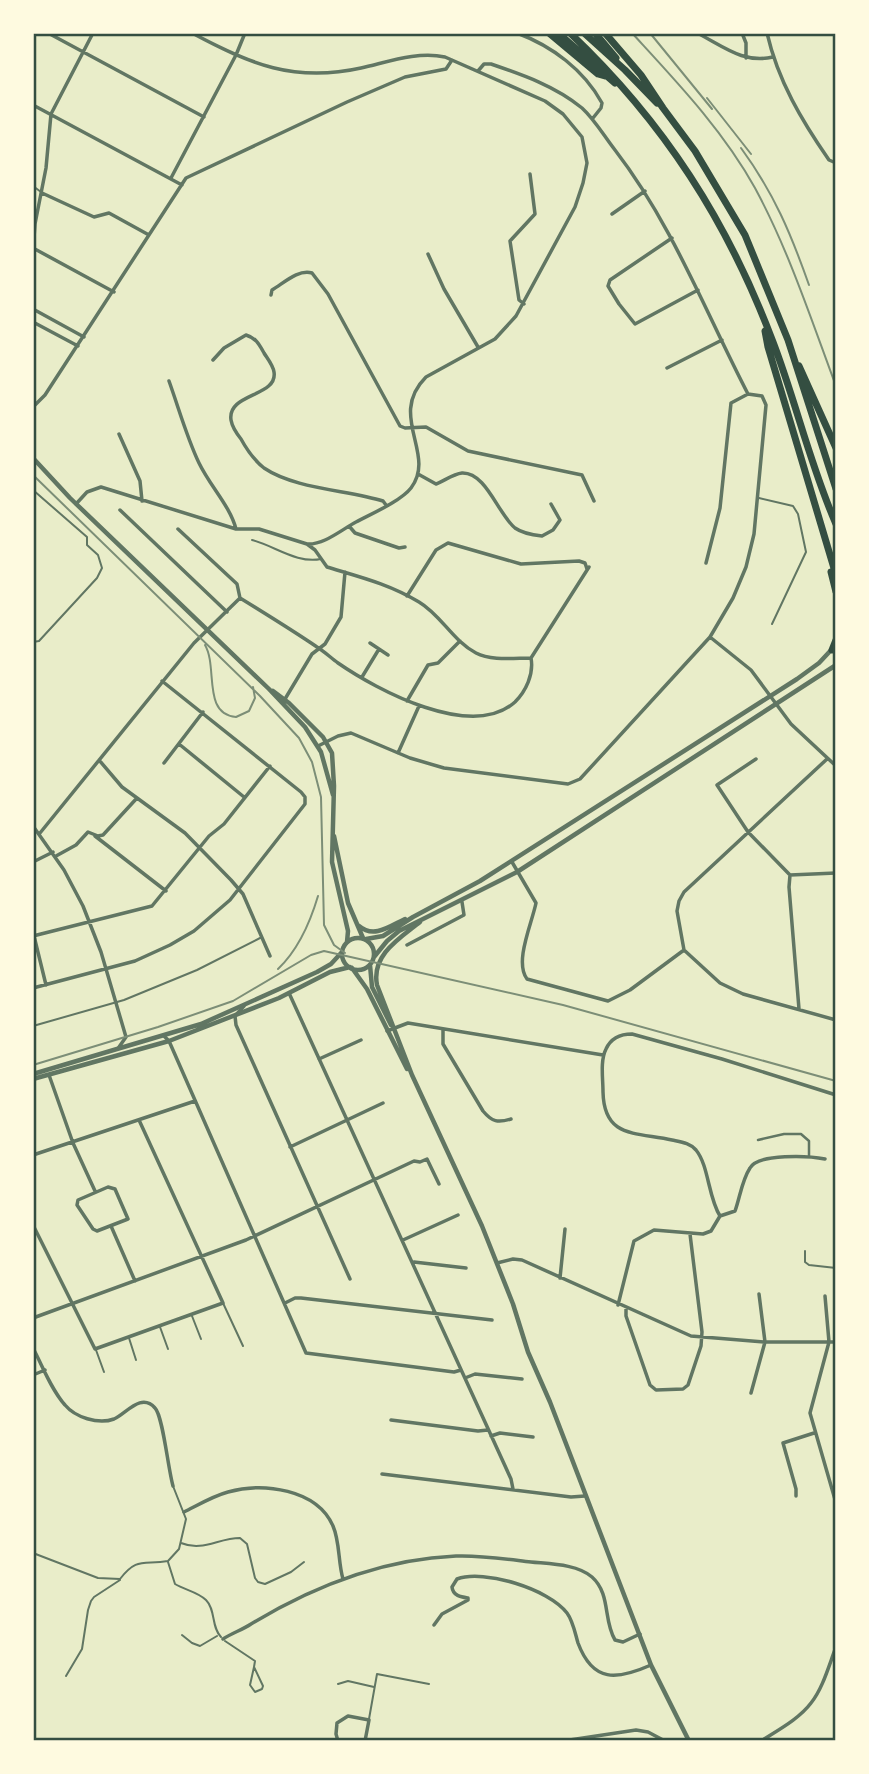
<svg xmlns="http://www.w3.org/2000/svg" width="869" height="1774" font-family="Poppins,sans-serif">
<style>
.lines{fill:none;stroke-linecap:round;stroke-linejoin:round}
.service{stroke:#617663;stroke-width:2}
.pedestrian{stroke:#617663;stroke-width:2.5}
.minor{stroke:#617663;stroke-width:3.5}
.tertiary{stroke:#617663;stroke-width:4.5}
.motorway{stroke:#344e41;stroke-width:7}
.tram{stroke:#7c8e77;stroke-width:2}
.rail{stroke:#7c8e77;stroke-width:2}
.neatline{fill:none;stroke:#344e41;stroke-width:2.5}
</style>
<rect width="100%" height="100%" fill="#e9edc9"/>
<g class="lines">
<path class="service" d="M33,186L41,192
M33,490L87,537V545L98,555L102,568L97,578L39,641L33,642
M759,498L793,506L798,514L806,552L772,624
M252,540C275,546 297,564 321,559
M33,1026L124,1000L197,970L262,937
M805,1251V1262L809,1265L836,1268
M223,1303L243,1346
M192,1316L201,1339
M160,1327L168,1349
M129,1338L136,1360
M96,1350L104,1372
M181,1543C203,1552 218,1538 240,1538L247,1544L255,1578L258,1582L265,1584L291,1572L304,1562
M33,1553L98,1578L120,1579C137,1557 143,1565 168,1561L179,1549L186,1519L173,1486
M168,1562L175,1584C185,1590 198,1592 206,1600C216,1610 211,1627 221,1637
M182,1635L192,1643L200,1646L217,1636
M225,1641L255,1661L254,1667L263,1686L262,1689L255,1692L250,1685L254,1667
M66,1676L82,1649L88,1610L91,1601L94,1597L120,1580
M338,1684L348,1681L374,1687
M369,1719L377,1674L429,1684"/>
<path class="pedestrian" d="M758,1140L784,1134H801L809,1141V1156"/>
<path class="minor" d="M48,33L204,117
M192,33C250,64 294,83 361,68C388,62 417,51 445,57L545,101L563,114L582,137L587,163L583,183L575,207L516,316L495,339L426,377C387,416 437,454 411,488C401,501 371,514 356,522C341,530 324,545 307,544
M517,33C552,46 584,70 602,103L601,108L593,118
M697,33C723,46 743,64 773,57
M742,33L746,43V58
M767,33C778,81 802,121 829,160L836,163
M478,71L484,64H491C523,75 555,86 582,108C595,120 604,136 615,150C672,224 705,311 748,394
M33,105L182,185
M171,178L236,55L245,33
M42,193L94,217L109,213L149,235
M612,214L645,191
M672,238L610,280L608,286L619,304L635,324L698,290
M33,248L114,292
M33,251L35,224L46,168L51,114L93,33
M428,254L444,289L478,347
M271,295L272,290C284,283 298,269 312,273L328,294L400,426L405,428L426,427L468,451L582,475L594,501
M524,304L519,300L510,241L535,214L530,174
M33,309L84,337
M33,322L78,346
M213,360L224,348L246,335C256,338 259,344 264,353C267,358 273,365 274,372C278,397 227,393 231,420C232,426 237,434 241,439C247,450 254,460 264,468C295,489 348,490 383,501L386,505
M667,368L722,340
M169,381C179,409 187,438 199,463C210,486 230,506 236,529
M33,407L45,395L186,178L347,102L405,77L446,69L452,60
M119,434L140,481L142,501
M418,474L436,484C444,481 453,474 462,473C486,472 498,514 515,528C522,533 533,535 542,536L553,530L560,520L551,504
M76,504L87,492L101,487L236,529H259L307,544L315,550L327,567C360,577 389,584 419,602C441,615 453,641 476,653C491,661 514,658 531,658L589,567
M120,510L227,612
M349,526L355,533L399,548L405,547
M178,529L237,584L240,598
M706,563L720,508L731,403L748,394
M407,596L436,550L448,543L521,564L579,561L585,563L587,569
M240,598C266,614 292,630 317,647C325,652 331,658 338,663C377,690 472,741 515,702C526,691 534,674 531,658
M710,637L751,670L791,724L836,766
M370,643L379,649
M362,677L379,649L388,655
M285,699L312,654L325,644L341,617L345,572
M407,701L428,665L438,663L460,641
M179,744L244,797
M318,746L338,736L351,733L410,758L444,768L568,784L580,779L710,637L733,598L746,567L754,534L766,405L762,396L748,394
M398,753L419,706
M756,759L717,785L748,832L790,875L836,873
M827,759L684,892L679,901L677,911L684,950L720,983L743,994L836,1020
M99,760L122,787L185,833L231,880L243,894L270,956
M164,763L203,712
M33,826L64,870L83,906L101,952L126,1037L119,1047
M40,833L194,643L240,598
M95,836L166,891
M56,856L76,845L88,832L98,836L103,835L137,798
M33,862L53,852
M512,862L536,903C532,923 514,962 527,979L608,1001L630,990L684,950
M790,875L789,887L799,1009
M33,936L152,906L209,836L224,824L270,766
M34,936L46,985
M407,945L464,915L462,902
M33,988L135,961L170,945L194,931L230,900L305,804V797L301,792L162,681
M289,993L511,1479L513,1489
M244,1006L235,1016L236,1025L350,1279
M443,1030V1044L483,1111C492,1122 498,1123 511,1119
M387,1031L408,1023L603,1055
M164,1036L169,1041L306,1353L454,1372L461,1370
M319,1059L361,1040
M49,1075L73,1143L95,1191
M290,1147L383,1103
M33,1155L195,1101
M108,1187L115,1189L128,1219L97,1231L93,1229L77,1205L78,1200Z
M720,1216C708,1197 709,1166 696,1150C690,1143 681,1142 672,1140C635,1132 604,1138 603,1092C603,1078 600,1061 606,1049C611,1038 620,1034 632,1034L722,1059L836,1095
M720,1216L735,1211C740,1197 742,1180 750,1168C758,1153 810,1156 825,1159
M33,1225L95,1349L223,1303L139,1120
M111,1226L135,1281
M403,1240L458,1215
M414,1262L466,1268
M497,1263L513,1259L522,1260L691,1336L765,1342H836
M560,1278L565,1229
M825,1296L829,1342L810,1413L836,1503
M285,1303L295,1298H301L492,1320
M618,1305L634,1241L654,1230L703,1234L711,1231L720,1216
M626,1309V1316L650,1385L656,1390L683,1389L688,1385L701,1346L702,1332L690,1234
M33,1318L246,1240L414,1161L420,1162L427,1159L439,1184
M33,1348C43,1367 51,1389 65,1405C75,1417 98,1425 114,1419C126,1414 141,1392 155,1408C163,1416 168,1469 173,1486
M33,1375L45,1370
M465,1378L475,1374L522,1379
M751,1393L765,1342L759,1294
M391,1420L478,1431L488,1430
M491,1436L500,1433L533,1437
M382,1474L571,1497L585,1496
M796,1496V1489L783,1443L814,1433
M184,1512C198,1505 213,1496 228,1492C263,1482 317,1489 333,1526C340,1542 338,1562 343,1579
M836,1565V1576
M434,1625L442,1614L468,1600V1598C461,1597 453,1596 452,1587L457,1579C484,1569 549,1589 567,1613C573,1621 575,1633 578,1643C593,1683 617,1680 651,1665
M223,1639C232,1633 242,1630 251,1624C314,1586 382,1559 456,1556C481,1555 506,1559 531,1562C550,1564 577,1564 592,1577C611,1594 603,1620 615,1640L623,1642L640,1634
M338,1741L336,1734L337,1723L348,1716L369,1720L365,1741
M563,1741L636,1730L648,1732L665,1741
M761,1741C778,1730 799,1719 811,1703C823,1688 829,1665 836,1647"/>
<path class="tertiary" d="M33,458L70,498L269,689L305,727L321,752L333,795
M273,691L289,703L323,737L332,753L334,786L332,862L348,931L347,942
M334,836L348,903L363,938
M420,922C400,938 371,955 377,985L412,1075L482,1226L513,1304L528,1352L550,1402L651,1665L688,1739
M359,926C374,939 390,926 405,919
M342 954a16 16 0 1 1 32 0a16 16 0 1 1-32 0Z
M366,939L383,936L413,917L480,881L797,679L819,663L833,648
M374,957L387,941L399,931L517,872L836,665
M370,965L372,987L391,1025
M352,968L367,989L407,1069
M33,1074L201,1024L317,972L331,964L342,952
M33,1079L169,1041L279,998L330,972L350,967
M685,1741H698"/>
<path class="motorway" d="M549,33L598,74L605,76
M558,33L615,83
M570,33C664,122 728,222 773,342C796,402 810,465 836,524
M584,33L625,70L657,103
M595,33L616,58
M605,33L641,75L663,108L695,151L745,235L788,340L836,489
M765,331L768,347L836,575
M799,366L836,448
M831,572L836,592
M832,650L836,640"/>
<path class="tram" d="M33,475L260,696L299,738L312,762L321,797L324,925L334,945L345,953
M205,645C218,667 202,714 236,717L249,711L255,698L253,687
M278,969C299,949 310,923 318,896
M33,1065L158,1027L233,1001L311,955L324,951L563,1005L836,1081"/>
<path class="rail" d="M632,33C676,81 723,130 755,188C789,251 811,319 836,386
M650,33L712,109
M707,98L751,154
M741,148C774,193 791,234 809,285"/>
</g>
<rect width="869" height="1774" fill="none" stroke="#fefae0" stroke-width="70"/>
<rect x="35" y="35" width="799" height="1704" class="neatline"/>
</svg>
